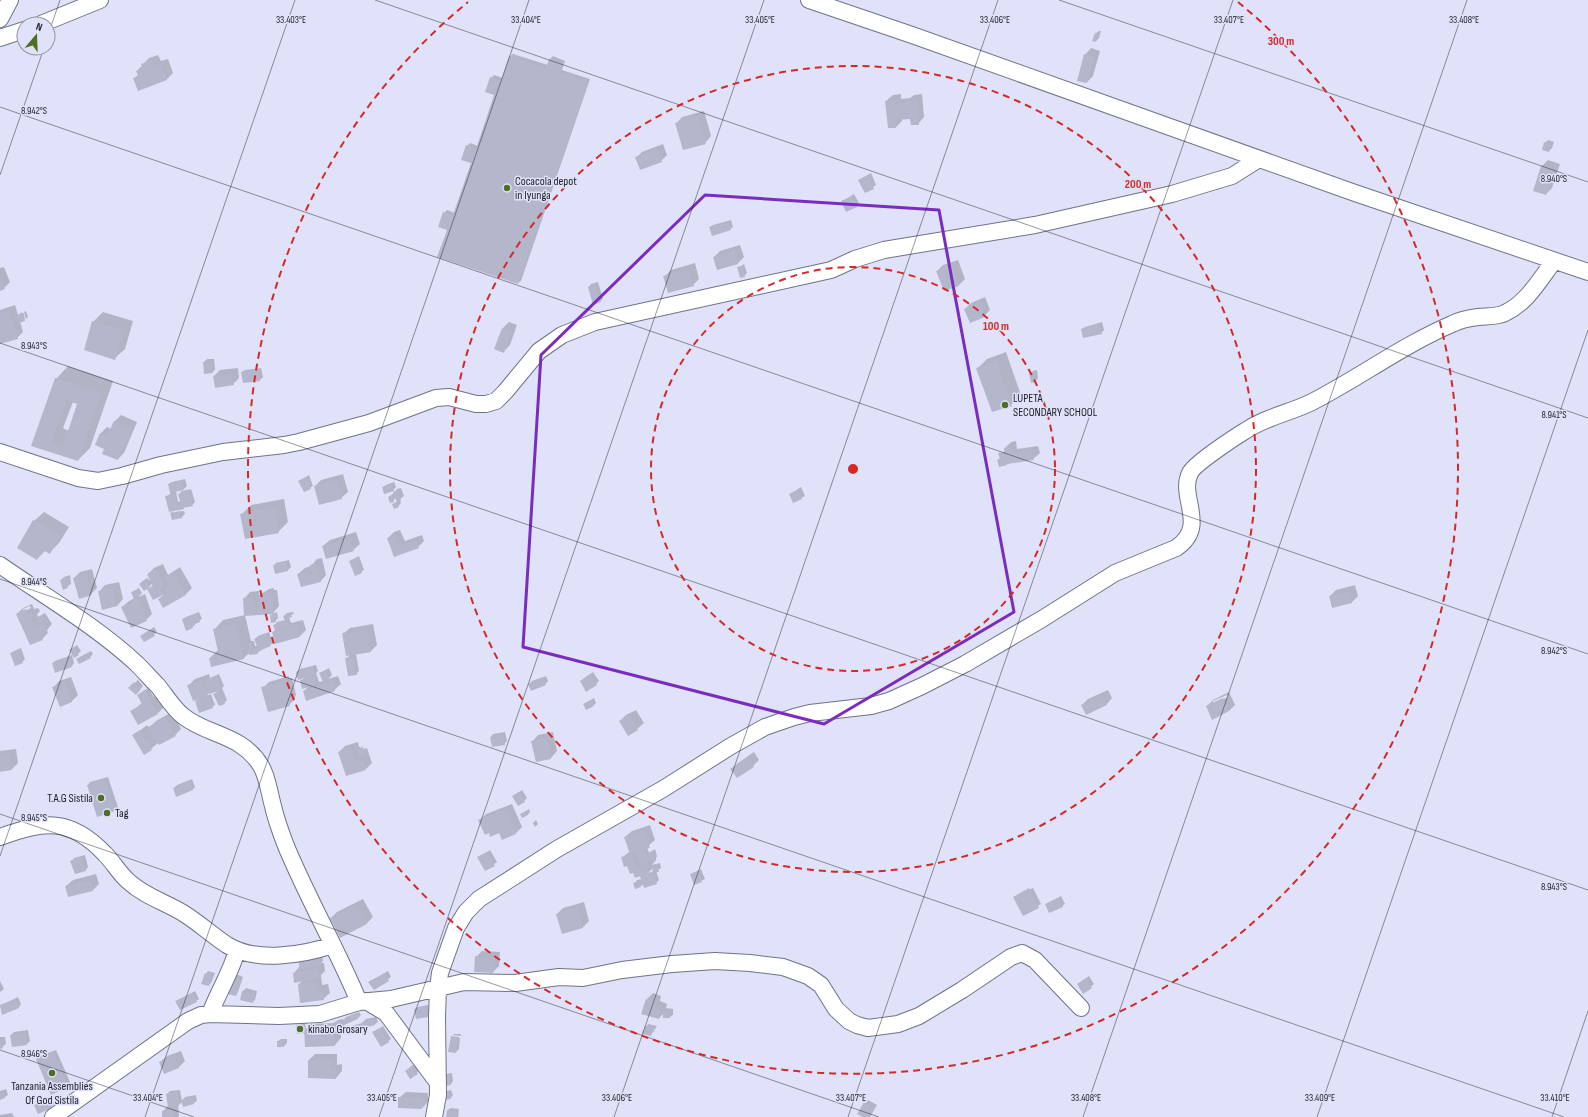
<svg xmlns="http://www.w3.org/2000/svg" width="1588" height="1117" font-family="'Sofia Sans Condensed',sans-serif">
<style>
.shadow{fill:#0003;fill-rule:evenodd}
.building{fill:#b4b7cc;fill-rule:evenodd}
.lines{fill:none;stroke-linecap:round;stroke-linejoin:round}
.minor-casing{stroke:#707387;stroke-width:18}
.minor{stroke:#fff;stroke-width:16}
.marked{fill:none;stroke:#7b2cbf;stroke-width:3;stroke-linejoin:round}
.ticks{fill:none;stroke:#1b1c24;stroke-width:1;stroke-opacity:0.45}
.ring{fill:none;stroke:#d62828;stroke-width:2;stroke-dasharray:7 5}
.poi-dot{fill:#4e6e24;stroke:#dfe2f8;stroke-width:1.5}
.labels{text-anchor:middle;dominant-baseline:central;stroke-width:3;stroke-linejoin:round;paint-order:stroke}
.poi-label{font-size:12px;fill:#1b1c24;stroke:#dfe2f8;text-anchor:start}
.ticks-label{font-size:10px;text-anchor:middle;fill:#1b1c24;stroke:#dfe2f8;stroke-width:3;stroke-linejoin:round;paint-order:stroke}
.centre{fill:#d62828;stroke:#dfe2f8;stroke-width:2}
.ring-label{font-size:12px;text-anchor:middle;font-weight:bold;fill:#d62828;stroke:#dfe2f8;stroke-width:3;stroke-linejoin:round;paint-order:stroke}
</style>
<rect width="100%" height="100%" fill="#dfe2f8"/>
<path class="shadow" d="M1099,31H1101L1099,38L1096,41V33Z
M1091,48L1100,51L1093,76L1087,82L1085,55Z
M513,54L548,65L550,59L553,56L565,61L562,70L590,79L521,281L518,283L448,229L444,213L447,210L455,213L472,162L467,146L470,143L478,146L496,94L491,78L494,75L503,78L510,56Z
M158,55L161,61L168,59L173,73L167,79L139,90L134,79L138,75L137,71L149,58Z
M901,94V99L910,98L914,95L922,94L924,117L918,124L911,117L902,118V121L896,127L886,101L893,95Z
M704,111L711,136L705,143L676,124L682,117Z
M1548,140L1554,142L1552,148L1549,151L1545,143Z
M663,144L667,155L661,161L636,158L642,152Z
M1548,160L1560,164L1552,188L1546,194L1534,190L1542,166Z
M871,173L876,185L865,192L859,180Z
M854,194L859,203L856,206L842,202Z
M731,220L733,227L730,229L710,227L713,225Z
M740,245L744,257L738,263L717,269L714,257L720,251Z
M958,260L965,279L959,285L945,290L937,271L943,265Z
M695,263L699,279L693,285L665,276L671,270Z
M744,264L747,273L744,276L738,268Z
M4,267L10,282L4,288L0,290V268Z
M598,282L603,299L600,301L589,287L591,284Z
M985,297L990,310L984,316L965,309L971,303Z
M15,305L18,315L22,312L24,319H25L20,321L23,332L17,338L0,343V310Z
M26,311L28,317L26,319L24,312Z
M103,312L133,321L125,349L115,358L93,322Z
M509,322L517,325L510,345L504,351L496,349L503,328Z
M1102,322L1104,330L1101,333L1082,329L1085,327Z
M1006,352L1021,395L1011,405L977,369L987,359Z
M207,359H214L215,370L212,372L204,362Z
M68,366L113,381L90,448L78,460L33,445L56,379ZM73,402L78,403L69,431L63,428Z
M238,368L239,378L233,384L214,376L220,370Z
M261,368L263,377L260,380L242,372L245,370Z
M1037,370L1038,378L1036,381L1030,374L1033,371Z
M121,415L137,422L124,453L118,459L106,449L96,445L101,433L107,427L111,429L115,421Z
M1016,441L1017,449L1038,446L1040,453L1033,459L1006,464L998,460L1001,457L1000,454L1006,450L1005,448L1011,442Z
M343,474L348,492L341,498L315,486L321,480Z
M309,475L313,486L310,488L299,481Z
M185,479L187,486L184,489L176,491L178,502L181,501L179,494L182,491L191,489L195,502L192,505L183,507L184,509L173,511L175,510L166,497L171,493L169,484L172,482Z
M394,482L396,487L393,490L383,488L386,485Z
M801,487L805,496L794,502L790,494Z
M401,488L404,496L400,499L401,503L398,506L393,505L397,501L396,498L391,502L389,497L394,493L397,489Z
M284,499L288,522L278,532L241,515L251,505Z
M173,511V513L184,511L185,514L182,517L172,519L171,513Z
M44,512L69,527L59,543L50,552L46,550L37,559L34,521Z
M400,530L405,541L422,535L424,541L418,547L395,556L388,538L394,532Z
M356,532L360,544L353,550L323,546L330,540Z
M359,556L364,570L361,572L350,561Z
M322,558L326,575L320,582L298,574L305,568L311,566L317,559Z
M289,560L291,567L288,570L276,573L274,566L276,563Z
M163,564L168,575L180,567L192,588L186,594L159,599L164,594L153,599L149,589L153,585L152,584L144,590L143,581L147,578L152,582L148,574L154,568Z
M92,569L97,588L91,594L74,578L80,572Z
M70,575L71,584L63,589L61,580L64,577Z
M119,582L123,599L117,606L103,609L99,592L105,585Z
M1355,585L1358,596L1352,602L1333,607L1330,596L1336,590Z
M139,588L142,593L138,597L145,594L152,614L146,620L122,607L129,601L135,598L132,592Z
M274,588V590H277L279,606L273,613L245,615L251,641H254L255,646H258L255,639L258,636L269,632L273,643L257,653L250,652L243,659L210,658L219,649L214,630L223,620L245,615L244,599L250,592L259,591V595L269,589Z
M32,604L34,609L38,608L40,611L37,614L38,617L45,613L52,624L47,630L48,633L42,639L17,614L23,608ZM30,606L31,608L23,612V609Z
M199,612L202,619L195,623V625L192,627L183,619L186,617Z
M277,612L278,618L275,621L271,615Z
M293,612L294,613L289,617L291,623L303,620L306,630L300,636L273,632L276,629L275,625L277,622L285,620L284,616L287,613Z
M373,624L377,645L370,652L356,654L359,671L356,674L346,659L351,654L343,634L350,628Z
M154,627L157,632L144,641L141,636Z
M77,645L81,651L74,657L70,650Z
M21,648L25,659L22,662L11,654L14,651Z
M91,651L93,654L90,657H80Z
M72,655L74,663L72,666L53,663L55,661Z
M316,665L318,671L316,673L319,682L323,681L320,673L329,668L332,675L328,679L338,676L341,684L334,690L304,691L309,686L301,681L305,677L297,672L300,669Z
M593,672L599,681L596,684L584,679Z
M209,674L210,678L219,674L224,686L222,688L227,700L224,703L215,694L219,689L205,695L206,696L211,694L215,705L212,707L196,701L200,697L189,685L195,679Z
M289,676V678H292L296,695L295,697V699L289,705L263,688L269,682Z
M546,676L548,681L545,684H529L532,681Z
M71,677L78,695L72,701L61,705L53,688L59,681Z
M138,680L143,686L136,693L130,688Z
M148,688L154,697L157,695L164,707L158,713L131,712L143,702L138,695Z
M1108,690L1112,698L1106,705H1082L1088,699Z
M1229,692L1235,705L1229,711L1207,706L1213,700ZM1227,695L1228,697L1213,704V701Z
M594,698L596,703L593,706L584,704Z
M636,710L644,723L637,729L628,735L620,721L626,715Z
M172,712L181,729L175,735L158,743L145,754L133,736L147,725L149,728L156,721Z
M505,732L507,741L504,744L491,737L493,734Z
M553,732L557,751L551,758L536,761L532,742L538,735Z
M358,742L359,747L366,745L360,747V750L367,748L372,763L366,769L339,752L345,746Z
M16,749L18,763L12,769L0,771V751Z
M754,752L759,760L753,766L732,769L738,763Z
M108,777L118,807L115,810L98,815L88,785L90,782Z
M192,779L195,787L192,790L174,788L177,785Z
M522,790L527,798L524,801L516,794Z
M512,804L522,827L516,833L503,838L500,832H489L480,820L486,814Z
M529,809L530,812L527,815L521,814Z
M536,820L538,824L535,827L533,823Z
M650,825L655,840L647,847L649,853L655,849L657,856L656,858V860L652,865L660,863L661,868L656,871L659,880L656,883L644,884L636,888L635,883L637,880L642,879L622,858L630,851L625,837L632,831ZM653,868L654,871L648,873Z
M490,850L497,862L486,870L478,858Z
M85,855L88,867L86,870L72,861L74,858Z
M701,869L705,879L695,884L691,874Z
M96,874L99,884L93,890L66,886L73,880Z
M1033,888L1041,904L1024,914L1016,896Z
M1061,896L1065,904L1062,906L1046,904Z
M363,899L373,917L367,923L340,936L331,918L337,912Z
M584,902L589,921L583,927L562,933L557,914L563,908Z
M482,951L500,952L499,966L493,972L476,957Z
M322,954L323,961L321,963H324L325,971L321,975L322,985L328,984L330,993L323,999L299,984L303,980L294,973L300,966Z
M208,971L215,973L211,983L208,985L206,974Z
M388,971L391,977L374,989L369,982Z
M236,974L243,977L238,992L236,995L233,977Z
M1089,976L1094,984L1083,993L1081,982Z
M0,981L4,989L0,992Z
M246,988L257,991L255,1000L252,1002L241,1000L243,991Z
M195,991L199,999L196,1001H177Z
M653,993L661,996L660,1001L667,1004L666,1008L673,1009V1015L670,1017H664V1013L659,1018L647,999Z
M18,997L21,1004L19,1007L3,1014L0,1006Z
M428,1005L430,1013L427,1016L415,1009L418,1007Z
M359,1012L361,1015L358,1018L344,1025V1028L341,1031V1038L335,1045L305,1030L303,1032L297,1026L300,1023L305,1022L306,1029L311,1024L335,1023L338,1020L343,1019V1021L346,1017Z
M376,1017L378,1022L375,1024L364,1025L361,1029L347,1030L349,1027L362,1023L366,1019Z
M648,1024L657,1026L651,1035L644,1031Z
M383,1026L391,1039L388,1041L373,1033Z
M28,1030L30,1041L27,1044L11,1035L14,1032Z
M454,1034H461V1036L453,1035Z
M452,1035V1037L460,1038L459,1049L456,1052L452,1036Z
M0,1037H5L6,1044L0,1048Z
M281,1039H287V1043L284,1046L278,1041Z
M56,1050L71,1084L68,1087L37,1059L40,1056Z
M181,1051L185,1061L179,1067L165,1073L160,1062L167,1056Z
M315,1054H337V1065L342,1064V1071L336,1078L309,1060Z
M416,1063L420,1070L410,1078L409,1068Z
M452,1073L453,1081L451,1084L444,1077L446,1074Z
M6,1089L8,1095L5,1097L0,1099V1091Z
M180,1090L182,1101L185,1097L196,1095L197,1101L194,1103L183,1102L178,1105L179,1117H163V1111L169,1105L167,1094L170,1091Z
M451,1090L453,1095L451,1098L444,1094L447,1091Z
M406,1092L428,1093V1102L422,1108L399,1098Z
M51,1097L54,1104L51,1107L35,1106L38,1103Z
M868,1100L877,1105L870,1117H865L859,1113Z
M451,1108L459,1109L458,1117H447L448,1110Z
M12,1113L14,1117H0V1115Z"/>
<path class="building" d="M1095,33L1099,34L1096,42L1092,41Z
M1084,54L1094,57L1087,83L1077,81Z
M509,56L546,68L549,59L563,63L560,73L588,82L518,284L437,257L447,230L438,227L443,212L453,215L471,163L461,160L466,145L476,149L494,95L485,92L490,77L501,81Z
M152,60L155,67L161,64L167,80L138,91L133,78L138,76L136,71L143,68L141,64Z
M895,100V104L906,103V101L917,100L919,125H911L910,119L895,120L896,128H888L885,101Z
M698,117L706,144L683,150L675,123Z
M1544,142L1552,144L1549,152L1542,150Z
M657,149L662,162L640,170L635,157Z
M1541,166L1554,170L1546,195L1533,191Z
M868,175L874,189L865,193L858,180Z
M852,196L857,207L846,212L841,201Z
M728,222L731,230L712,236L709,227Z
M734,250L738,264L717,270L713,257Z
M951,265L959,286L944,291L936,271Z
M742,266L745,277L740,278L737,267Z
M689,269L694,286L668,293L663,276Z
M0,278L5,289L0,291Z
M595,284L601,302L593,305L588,287Z
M979,303L985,317L970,323L964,309Z
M9,311L18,339L0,344V314Z
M24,313L25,321L19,323L17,315Z
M92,321L124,331L115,360L84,350Z
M1099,324L1102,334L1083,338L1081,329Z
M502,328L511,331L504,353L494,349Z
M212,361L213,373L204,374L203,362Z
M996,361L1012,406L992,412L976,368Z
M259,370L260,381L243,383L241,372Z
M1034,372L1036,382L1031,383L1029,373Z
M232,374L234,385L215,388L213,376Z
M55,378L101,394L78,461L31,446ZM67,400L77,404L63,446L51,441Z
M114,421L132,428L118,460L102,454L104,449L95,445L100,433L107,436Z
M1010,447L1011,454L1032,451L1034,460L1007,464L1004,448Z
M1003,452L1007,465L999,467L997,460L1000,459L998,453Z
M306,477L311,489L304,492L298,481Z
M337,480L342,499L319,505L314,486Z
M182,481L184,490L170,493L168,484Z
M391,484L394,491L384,494L382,487Z
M398,490L401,500L397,502L393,492Z
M798,490L802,499L793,503L789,494Z
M189,491L193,506L182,508L178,494Z
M174,495L176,504L180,503L182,509L169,512L165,496Z
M392,495L394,502L390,503L388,497Z
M397,502L399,507L394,509L392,504Z
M274,508L279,533L245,539L240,514Z
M181,511L182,518L172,520L170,513Z
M33,520L60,536L50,554L43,550L37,560L17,548Z
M394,536L399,547L416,541L419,548L394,557L387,538Z
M350,538L354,551L326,559L322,546Z
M356,558L362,573L355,576L349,561Z
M286,562L288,571L275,574L273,565Z
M316,564L321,582L301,587L297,574L306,572L308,576L313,575L310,565Z
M157,570L165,586L160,589L163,595L153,600L147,589L153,586L147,574Z
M174,572L186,595L163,608L158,599L167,594L164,589L168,587L164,578Z
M86,574L92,595L79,599L73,578Z
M68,577L69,582L67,583L68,588L63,590L60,580Z
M144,580L150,587L144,591L139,584Z
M113,588L117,606L102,610L98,591Z
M137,590L139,597L134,599L131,592Z
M1349,591L1352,603L1332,608L1329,596Z
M272,595L274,614L244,616L243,598L253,597L254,607H258L256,597Z
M139,599L147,621L131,628L121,607Z
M26,609L28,615L32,613L34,618L31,620L34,627L43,623L47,631L40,634L43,640L30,645L16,614Z
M197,614L200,622L192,625L193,628L186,631L182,619Z
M275,614L276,622L271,623L270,615Z
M291,614L292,617L284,619L283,616Z
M42,615L45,620L39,624L36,618Z
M287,620L289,626L275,630L273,625Z
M235,624L244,659L211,667L209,658L219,656L213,629Z
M297,626L300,637L275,644L272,632Z
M151,629L155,636L144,642L140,636Z
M367,630L371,652L346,656L342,633Z
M266,634L271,646L259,651L254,639Z
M248,643H251L252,649L257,648L258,654L249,655Z
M74,647L79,655L74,658L69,650Z
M18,650L23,663L15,666L10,653Z
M88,653L91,658L79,664L76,659Z
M69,657L72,667L55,673L52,663Z
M354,657L357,675L348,676L345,658Z
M313,667L315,674L298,680L296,672Z
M326,670L329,679L323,682L319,673Z
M590,674L597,685L586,692L580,681Z
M216,676L221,690L209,694L205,681Z
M313,676L316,685L302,689L300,680Z
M543,678L546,685L531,691L528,684Z
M203,680L208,696L193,701L187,685Z
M289,680L294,699L289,700L284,681Z
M283,681L290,706L268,712L261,687Z
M332,681L335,691L306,701L303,691Z
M65,682L72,702L60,707L52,687Z
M134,682L141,689L136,695L128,688Z
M145,690L151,699L142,704L137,695Z
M219,691L225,704L219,706L213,694Z
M1102,696L1107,705L1086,715L1081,705Z
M209,697L213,708L199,713L195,701Z
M1223,698L1229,711L1212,720L1206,706Z
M150,700L158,714L138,725L130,711Z
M591,700L594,706L586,710L583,704Z
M629,715L638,730L628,736L619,721Z
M165,718L176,736L159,745L148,727Z
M140,730L152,750L144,755L132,735Z
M502,734L505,745L492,747L490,737Z
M547,738L551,759L536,762L531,741Z
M351,747L356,762L363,760L366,770L346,776L338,752Z
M363,747L366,756L359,758L356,749Z
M10,754L12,770L0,772V756Z
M748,757L754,767L737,778L730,769Z
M105,779L115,811L97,817L87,785Z
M189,781L193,790L176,797L173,788Z
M519,792L525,802L518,806L512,796Z
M506,809L516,834L502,840L499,833L490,837L489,833L485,835L478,820Z
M526,811L528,815L522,818L520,814Z
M644,830L650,848L644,849L649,862L641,866L636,853L641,850L630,854L624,837Z
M652,851L655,860L650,861L647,853Z
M487,852L495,866L485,871L477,857Z
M631,854L636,868L650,864L651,867L647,868L649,874L653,872L657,884L644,888L640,876L635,878L633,873L630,874L627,866L624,867L621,857Z
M82,857L86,871L75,874L70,861Z
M657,865L659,872L653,873L652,866Z
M698,871L702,882L694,885L690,874Z
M90,880L93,891L68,897L65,886Z
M639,881L641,887L635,889L633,883Z
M1029,888L1039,908L1023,916L1013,897Z
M1058,898L1063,907L1049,913L1045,904Z
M357,904L367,924L340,938L330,918Z
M577,908L583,928L562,934L556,914Z
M319,956L321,965L300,969L298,960Z
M475,956L494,958L493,973L474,972Z
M318,969L319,978L294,983L293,973Z
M205,973L212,976L209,986L201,984Z
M385,973L389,981L374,990L368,982Z
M232,977L241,979L236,996L227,994Z
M1086,978L1092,988L1083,994L1077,984Z
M315,982L316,991L323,990L324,1000L300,1003L298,984Z
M242,991L255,994L253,1003L240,1000Z
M192,993L197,1002L180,1010L175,1001Z
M15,999L19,1008L2,1015L0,1005Z
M646,999L656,1002L654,1007L662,1010L659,1019L641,1014Z
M425,1007L428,1017L416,1019L414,1009Z
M663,1011H671L670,1018H663Z
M356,1014L358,1019L344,1025L342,1020Z
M373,1019L375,1025L364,1028L362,1022Z
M340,1021L342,1032L335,1033L334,1022Z
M302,1024L304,1033L297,1034L296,1025Z
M359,1024L361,1029L348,1035L345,1030Z
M645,1026L654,1028V1032L644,1029Z
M334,1028L335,1046L305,1047L304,1029Z
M380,1028L389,1042L381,1047L372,1032Z
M643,1030L652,1033L651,1036L642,1034Z
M25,1033L27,1045L12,1047L10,1035Z
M451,1036L459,1037L456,1053L448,1052Z
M0,1039H2L3,1048L0,1049Z
M277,1041H284V1047H277Z
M53,1052L68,1087L51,1095L36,1059Z
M175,1056L179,1068L164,1074L159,1062Z
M308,1060H331V1070H336V1079L308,1078Z
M413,1065L418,1074L410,1079L405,1071Z
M449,1075L451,1085L444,1086L443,1077Z
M3,1091L5,1098L0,1100V1092Z
M177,1092L179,1106L168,1108L166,1094Z
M443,1093H449L451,1099L444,1100Z
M398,1097L423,1099L422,1109L398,1108Z
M193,1098L194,1104L183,1107L181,1100Z
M48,1099L52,1108L38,1114L34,1105Z
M864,1102L875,1108L870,1117H863L857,1114Z
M172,1110L173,1117H162V1111Z
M447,1110L457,1112L456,1117H446Z"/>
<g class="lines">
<g class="minor-casing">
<path id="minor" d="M809,0L912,35L1355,193L1588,272
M0,19L10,0
M41,24L100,0
M0,38L24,30
M0,452L78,478L98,481L122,476L161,465L223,452L284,445L299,442L369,423L436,398L449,397L476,404H486L496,401L505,392L539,351L562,335L595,322L831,270L855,259L884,250L1035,225L1172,194L1232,176L1259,159
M0,565C46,597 96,626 137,664C144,671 151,679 158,686C166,696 173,708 183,716C208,736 242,734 261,766C268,778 269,792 273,806C276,820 281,833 286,846C308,899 337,949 359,1002
M0,837C44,821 70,817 105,854C113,862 119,873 128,881C144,896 165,902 183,913C199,923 212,935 227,945C256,963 303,955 333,945
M366,1001L386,1013L438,1083
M210,1014C218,992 231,973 237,950
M53,1117L188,1021L201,1015L210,1014L279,1016L320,1014L359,1002L391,999L464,982L515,983L559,977L583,978L622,970L672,964L715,961L750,963L783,967L808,976L821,985L836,1009L849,1021L857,1025L868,1028L898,1024L919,1016L962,990L1011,957L1022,953L1035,960L1081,1008
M434,1117L438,1095L437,1017L438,988L440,973L456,928L466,912L479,899L557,849L663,789L731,746L765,727L794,717L810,713L871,706L889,701L922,686L965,664L1042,619L1115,573L1176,548C1209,526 1178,497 1190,473C1194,464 1235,437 1245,431C1265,417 1290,413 1312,402C1359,378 1403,345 1452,324C1460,320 1469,318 1478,317C1487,316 1497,317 1505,313C1527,303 1540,279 1554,261"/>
</g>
<use href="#minor" class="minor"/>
</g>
<path class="marked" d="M705,195L939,210L1014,612L824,724L523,647L541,355Z"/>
<path class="ticks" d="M375,0L1588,418M1059,0L1588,182M48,35L60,0M0,107L1588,654M0,175L44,48M0,343L1588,890M0,579L1564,1117M0,814L879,1117M0,856L295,0M0,1050L194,1117M145,1117L529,0M379,1117L764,0M614,1117L998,0M848,1117L1233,0M1083,1117L1467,0M1317,1117L1588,330M1552,1117L1588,1011"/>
<g class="ring">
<circle cx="853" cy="469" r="202"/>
<circle cx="853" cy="469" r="403"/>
<path d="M1238 2A605 605 0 1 1 468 2"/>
</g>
<g class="poi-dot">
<circle cx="507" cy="188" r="4"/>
<circle cx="1005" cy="405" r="4"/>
<circle cx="101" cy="798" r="4"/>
<circle cx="107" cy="813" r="4"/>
<circle cx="300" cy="1029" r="4"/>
<circle cx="52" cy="1073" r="4"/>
</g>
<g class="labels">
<g class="poi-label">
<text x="515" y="181">Cocacola depot<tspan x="515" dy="14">in Iyunga</tspan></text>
<text x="1013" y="398">LUPETA<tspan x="1013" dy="14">SECONDARY SCHOOL</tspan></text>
<text x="93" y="798" text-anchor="end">T.A.G Sistila</text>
<text x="115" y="813">Tag</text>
<text x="308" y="1029">kinabo Grosary</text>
<text x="52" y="1086" text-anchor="middle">Tanzania Assemblies<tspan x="52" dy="14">Of God Sistila</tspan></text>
</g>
</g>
<g class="ticks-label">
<text x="291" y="23">33.403°E</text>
<text x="526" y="23">33.404°E</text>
<text x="760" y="23">33.405°E</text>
<text x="995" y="23">33.406°E</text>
<text x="1229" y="23">33.407°E</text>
<text x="1464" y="23">33.408°E</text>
<text x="34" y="114">8.942°S</text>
<text x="1554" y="182">8.940°S</text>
<text x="34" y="349">8.943°S</text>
<text x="1554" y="418">8.941°S</text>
<text x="34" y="585">8.944°S</text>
<text x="1554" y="654">8.942°S</text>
<text x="34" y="821">8.945°S</text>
<text x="1554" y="890">8.943°S</text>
<text x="34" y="1057">8.946°S</text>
<text x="148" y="1101">33.404°E</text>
<text x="382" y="1101">33.405°E</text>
<text x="617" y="1101">33.406°E</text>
<text x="851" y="1101">33.407°E</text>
<text x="1086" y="1101">33.408°E</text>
<text x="1320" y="1101">33.409°E</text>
<text x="1555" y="1101">33.410°E</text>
</g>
<circle cx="853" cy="469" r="6" class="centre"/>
<g class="ring-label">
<text x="1281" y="45">300 m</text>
<text x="1138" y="188">200 m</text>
<text x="996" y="330">100 m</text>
</g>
<g transform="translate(36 36) rotate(19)"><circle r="19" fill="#dfe2f8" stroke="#9193a3"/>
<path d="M0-3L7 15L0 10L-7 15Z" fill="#4e6e24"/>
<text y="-6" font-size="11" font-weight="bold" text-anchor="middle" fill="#1b1c24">N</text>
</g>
</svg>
